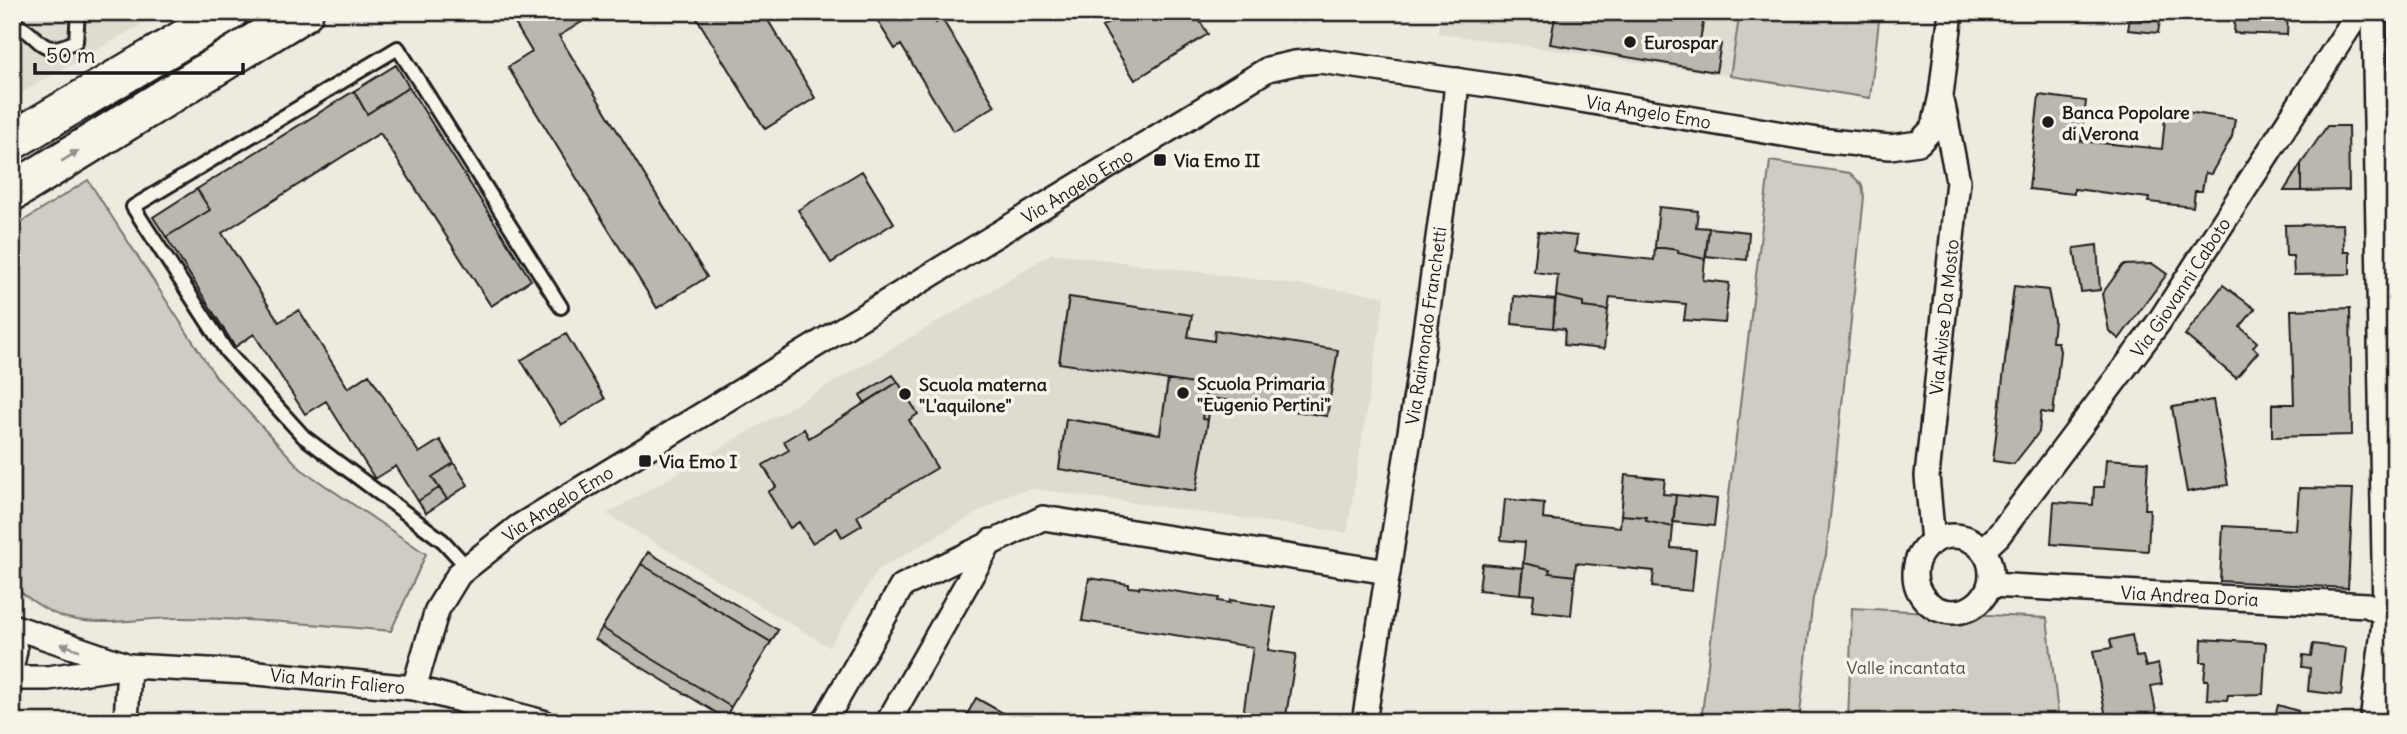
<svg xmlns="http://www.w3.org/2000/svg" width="2407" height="734" font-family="Delius,sans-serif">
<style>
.built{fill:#dedbd1}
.green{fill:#cfccc3;stroke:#767470;stroke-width:2}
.building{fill:#bab7af;stroke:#1c1c1c;stroke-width:2}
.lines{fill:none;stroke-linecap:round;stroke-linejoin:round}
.service-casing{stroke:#1c1c1c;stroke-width:18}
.minor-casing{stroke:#1c1c1c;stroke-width:28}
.primary-casing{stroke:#1c1c1c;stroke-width:42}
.service{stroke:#f7f3e8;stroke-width:12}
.minor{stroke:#f7f3e8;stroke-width:23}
.primary{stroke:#f7f3e8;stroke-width:37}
.oneway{fill:#94928c}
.poi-dot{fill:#1c1c1c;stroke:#f7f3e8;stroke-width:2.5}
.labels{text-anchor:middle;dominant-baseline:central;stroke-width:7;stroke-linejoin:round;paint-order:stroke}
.poi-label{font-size:18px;font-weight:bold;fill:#1c1c1c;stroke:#f7f3e8;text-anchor:start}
.street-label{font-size:18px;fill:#1c1c1c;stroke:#f7f3e8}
.park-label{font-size:18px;fill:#52514e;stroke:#f7f3e8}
</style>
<rect width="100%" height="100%" fill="#eeeae0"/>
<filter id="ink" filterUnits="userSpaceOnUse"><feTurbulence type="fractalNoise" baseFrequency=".0143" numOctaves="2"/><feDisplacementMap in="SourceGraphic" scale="14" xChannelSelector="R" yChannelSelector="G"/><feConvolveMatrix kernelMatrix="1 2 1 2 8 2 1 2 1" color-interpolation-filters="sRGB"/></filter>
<g filter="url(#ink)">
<path class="built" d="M12,12H152L151,19L12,98Z
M1441,12H1740L1730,76L1438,33Z
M1052,253L1385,296L1347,533L1035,489L1011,493L878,570L829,647L607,514L982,296Z"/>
<path class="green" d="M1740,12H1880L1870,98L1730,76Z
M1770,161L1850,173L1862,185L1864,197L1826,555L1813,598L1799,722H1701Z
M88,180L216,377L301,469L426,554L391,631C320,625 249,618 178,618C141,618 104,627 67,618C47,613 28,598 12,585V228Z
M1852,608L2047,618L2059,722H1848Z"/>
<path class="building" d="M508,12H598L559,36L707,277L657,308L508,67L532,52Z
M693,12H763L815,98L765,129Z
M872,12H930L936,23L942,19L995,106L953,131L901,45L895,49Z
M1126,12H1194L1208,34L1135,80L1102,27Z
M1556,12H1705L1700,41L1721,44L1716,72L1550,44Z
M2107,12H2161L2160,21L2107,15Z
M2235,12H2288L2287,35L2234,33Z
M2130,18L2160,21L2158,33L2128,30Z
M396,65L409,87L367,114L354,91Z
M409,87L531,280L491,306L380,133L222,233L279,322L299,310L348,388L369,374L419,453L440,440L454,463L432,477L439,488L418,501L396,466L375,479L326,401L305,414L254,334L235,347L166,237L210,210L197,189L354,91L367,114Z
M2039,95L2086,101L2081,141L2162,149L2166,109L2235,119L2232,137L2211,174L2205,173L2202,191H2195L2193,207L2148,202L2149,198L2074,189V194L2029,189Z
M2327,126H2348L2349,190L2301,191V164Z
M2301,164V191H2284Z
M862,171L894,223L831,263L798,210Z
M197,189L210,210L166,237L153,217Z
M1659,207L1698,211L1696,227L1709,228L1705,259L1678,253V250L1655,247Z
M2343,224L2344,252H2350V274L2294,275L2293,256H2286L2285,225Z
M1709,228L1749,232L1747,260L1706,256Z
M1538,232L1577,236L1575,252L1654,260L1655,247L1678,250V253L1705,259L1703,280L1729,283L1725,323L1684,320L1686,304L1610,297L1608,310L1583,307V302L1556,296L1558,275L1534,272Z
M2097,245L2100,290L2081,292L2074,248Z
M2153,264L2167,274L2119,339L2109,331L2102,294L2123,265Z
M2223,285L2255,309L2240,327L2257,342L2253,347L2258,352L2236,378L2185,335Z
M2014,286L2048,290L2054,320L2052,342H2058L2060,351L2053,414L2041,412L2039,432L2014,464L1993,461Z
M1514,296L1555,300L1553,328L1512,324Z
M1556,296L1583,302V307L1608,310L1604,349L1564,345L1565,329L1553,328Z
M1069,297L1192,315L1188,337L1214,341L1215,330L1338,350L1327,416L1205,397L1207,386L1059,363Z
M2350,308L2352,435L2272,437V404H2294L2291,310Z
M566,334L605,399L561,425L521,360Z
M893,375L898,382L865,403L860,395Z
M1168,380L1207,386L1202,419L1208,420L1196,491L1059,469L1066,419L1160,434Z
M898,382L918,414L909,420L937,468L857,516L862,525L842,537L837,528L812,543L799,522L790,528L768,492L776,487L763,465L789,450L784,441L804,429L809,438Z
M1205,397H1211L1208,420L1202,419Z
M2213,400L2228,485L2187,492L2172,407Z
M2106,459L2148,462L2145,509H2150L2148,551L2051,544L2054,502L2093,505L2094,487H2104Z
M454,463L468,485L447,499L432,477Z
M1625,475L1665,479L1663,494L1676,495L1673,527L1646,521V517L1621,515Z
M439,488L447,499L426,513L418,501Z
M2299,488L2353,489L2348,588L2220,581L2223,526L2296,530Z
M1676,495L1717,499L1714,526L1673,522Z
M1505,499L1544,503L1543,519L1620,527L1621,515L1646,517V521L1673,527L1671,548L1696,550L1692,591L1652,587L1654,571L1576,563L1575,576L1549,573L1550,569L1523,563L1525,542L1501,540Z
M648,552L778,630L771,642L641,564Z
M1523,563L1550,569L1549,573L1575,576L1571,615L1532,611L1534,595L1520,594Z
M641,564L771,642L731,707L602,628Z
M1482,564L1523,568L1520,594L1479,590Z
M1089,578L1129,584V587L1139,588L1140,586L1219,598L1218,601L1230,603V600L1275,607L1268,650L1296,654L1285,722H1242L1253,647L1082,621Z
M602,628L731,707L725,718L595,639Z
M2132,635L2136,657L2143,656L2146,667L2158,664L2162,684L2151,686L2158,722H2107L2093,651L2112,648L2110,640Z
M2202,639L2266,643L2263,694L2228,695L2227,700L2207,699L2208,680H2204L2206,662H2201Z
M2313,644L2346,648L2341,695L2308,691L2310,668L2302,667L2303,655L2311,656Z
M976,698L1014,719L1013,722H963Z
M2278,705L2298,711L2295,722L2274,721Z"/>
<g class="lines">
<g class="service-casing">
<path id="service" d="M12,23C43,34 37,60 76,41L78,12
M466,566L443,541L304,437L227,352L133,207L398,48L561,307"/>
</g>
<g class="minor-casing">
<g id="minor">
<circle cx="1953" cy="574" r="38"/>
<path id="s1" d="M1933,542L1927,476L1958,181L1943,105"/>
<path id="s2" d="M1983,550L1998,536L2159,322L2359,12"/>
<path id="s3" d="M1990,585L2367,605L2385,614L2395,615"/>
<path d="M12,626L123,664"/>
<path d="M12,635L15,650L12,665"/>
<path id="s4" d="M12,678H48L129,666L247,672L414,688L543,722"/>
<path id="s5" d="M414,688L437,610L459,574L518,527L1268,69L1295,63L1320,61L1510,88L1818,140L1890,147L1919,143L1934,127L1941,95L1951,12"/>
<path d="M126,722L129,666"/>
<path d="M824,722L902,586L1043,518L1388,572"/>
<path d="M888,722L991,541"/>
<path id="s6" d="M1364,722L1418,382L1452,137L1457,80"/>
<path d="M2372,722L2385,614L2374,12"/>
</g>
</g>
<g class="primary-casing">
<path id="primary" d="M12,141L229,12
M12,192L304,12"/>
</g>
<use href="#service" class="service"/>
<use href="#minor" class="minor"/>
<use href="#primary" class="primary"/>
</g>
<defs><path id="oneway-solid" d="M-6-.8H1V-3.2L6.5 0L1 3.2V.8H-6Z" transform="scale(1.75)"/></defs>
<g class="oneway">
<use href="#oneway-solid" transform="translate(70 156) rotate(-32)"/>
<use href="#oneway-solid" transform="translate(70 647) rotate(-162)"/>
</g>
</g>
<g class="poi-dot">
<circle cx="1630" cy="42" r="7"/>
<circle cx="2048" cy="122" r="7"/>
<rect x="1153" y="153" width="14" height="14" rx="3.5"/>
<circle cx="1183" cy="393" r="7"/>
<circle cx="905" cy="394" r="7"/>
<rect x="638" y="454" width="14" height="14" rx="3.5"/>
</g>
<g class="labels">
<g class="poi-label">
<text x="1644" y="42">Eurospar</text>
<text x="2062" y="112">Banca Popolare<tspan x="2062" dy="21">di Verona</tspan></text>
<text x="1174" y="160">Via Emo II</text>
<text x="1197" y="383">Scuola Primaria<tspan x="1197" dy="21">"Eugenio Pertini"</tspan></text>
<text x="919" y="384">Scuola materna<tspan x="919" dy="21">"L'aquilone"</tspan></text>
<text x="659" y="461">Via Emo I</text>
</g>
<g class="street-label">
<text stroke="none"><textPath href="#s5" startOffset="1463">Via Angelo Emo</textPath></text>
<text stroke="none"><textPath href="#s5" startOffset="854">Via Angelo Emo</textPath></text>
<text stroke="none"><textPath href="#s2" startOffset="329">Via Giovanni Caboto</textPath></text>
<text stroke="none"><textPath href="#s1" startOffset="226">Via Alvise Da Mosto</textPath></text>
<text stroke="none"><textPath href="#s6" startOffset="401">Via Raimondo Franchetti</textPath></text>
<text stroke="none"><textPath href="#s5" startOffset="245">Via Angelo Emo</textPath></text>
<text stroke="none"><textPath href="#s3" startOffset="200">Via Andrea Doria</textPath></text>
<text stroke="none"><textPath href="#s4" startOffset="327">Via Marin Faliero</textPath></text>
</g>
<g class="park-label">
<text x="1906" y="667">Valle incantata</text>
</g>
</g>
<rect width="2407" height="734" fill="none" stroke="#f7f3e8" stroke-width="42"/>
<rect x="21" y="21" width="2365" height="692" fill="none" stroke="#1c1c1c" stroke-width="2.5" filter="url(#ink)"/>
<path d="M35 63v10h208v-10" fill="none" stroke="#1c1c1c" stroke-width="3.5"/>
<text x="46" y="63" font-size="21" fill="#1c1c1c" stroke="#f7f3e8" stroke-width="5" paint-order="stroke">50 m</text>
</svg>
